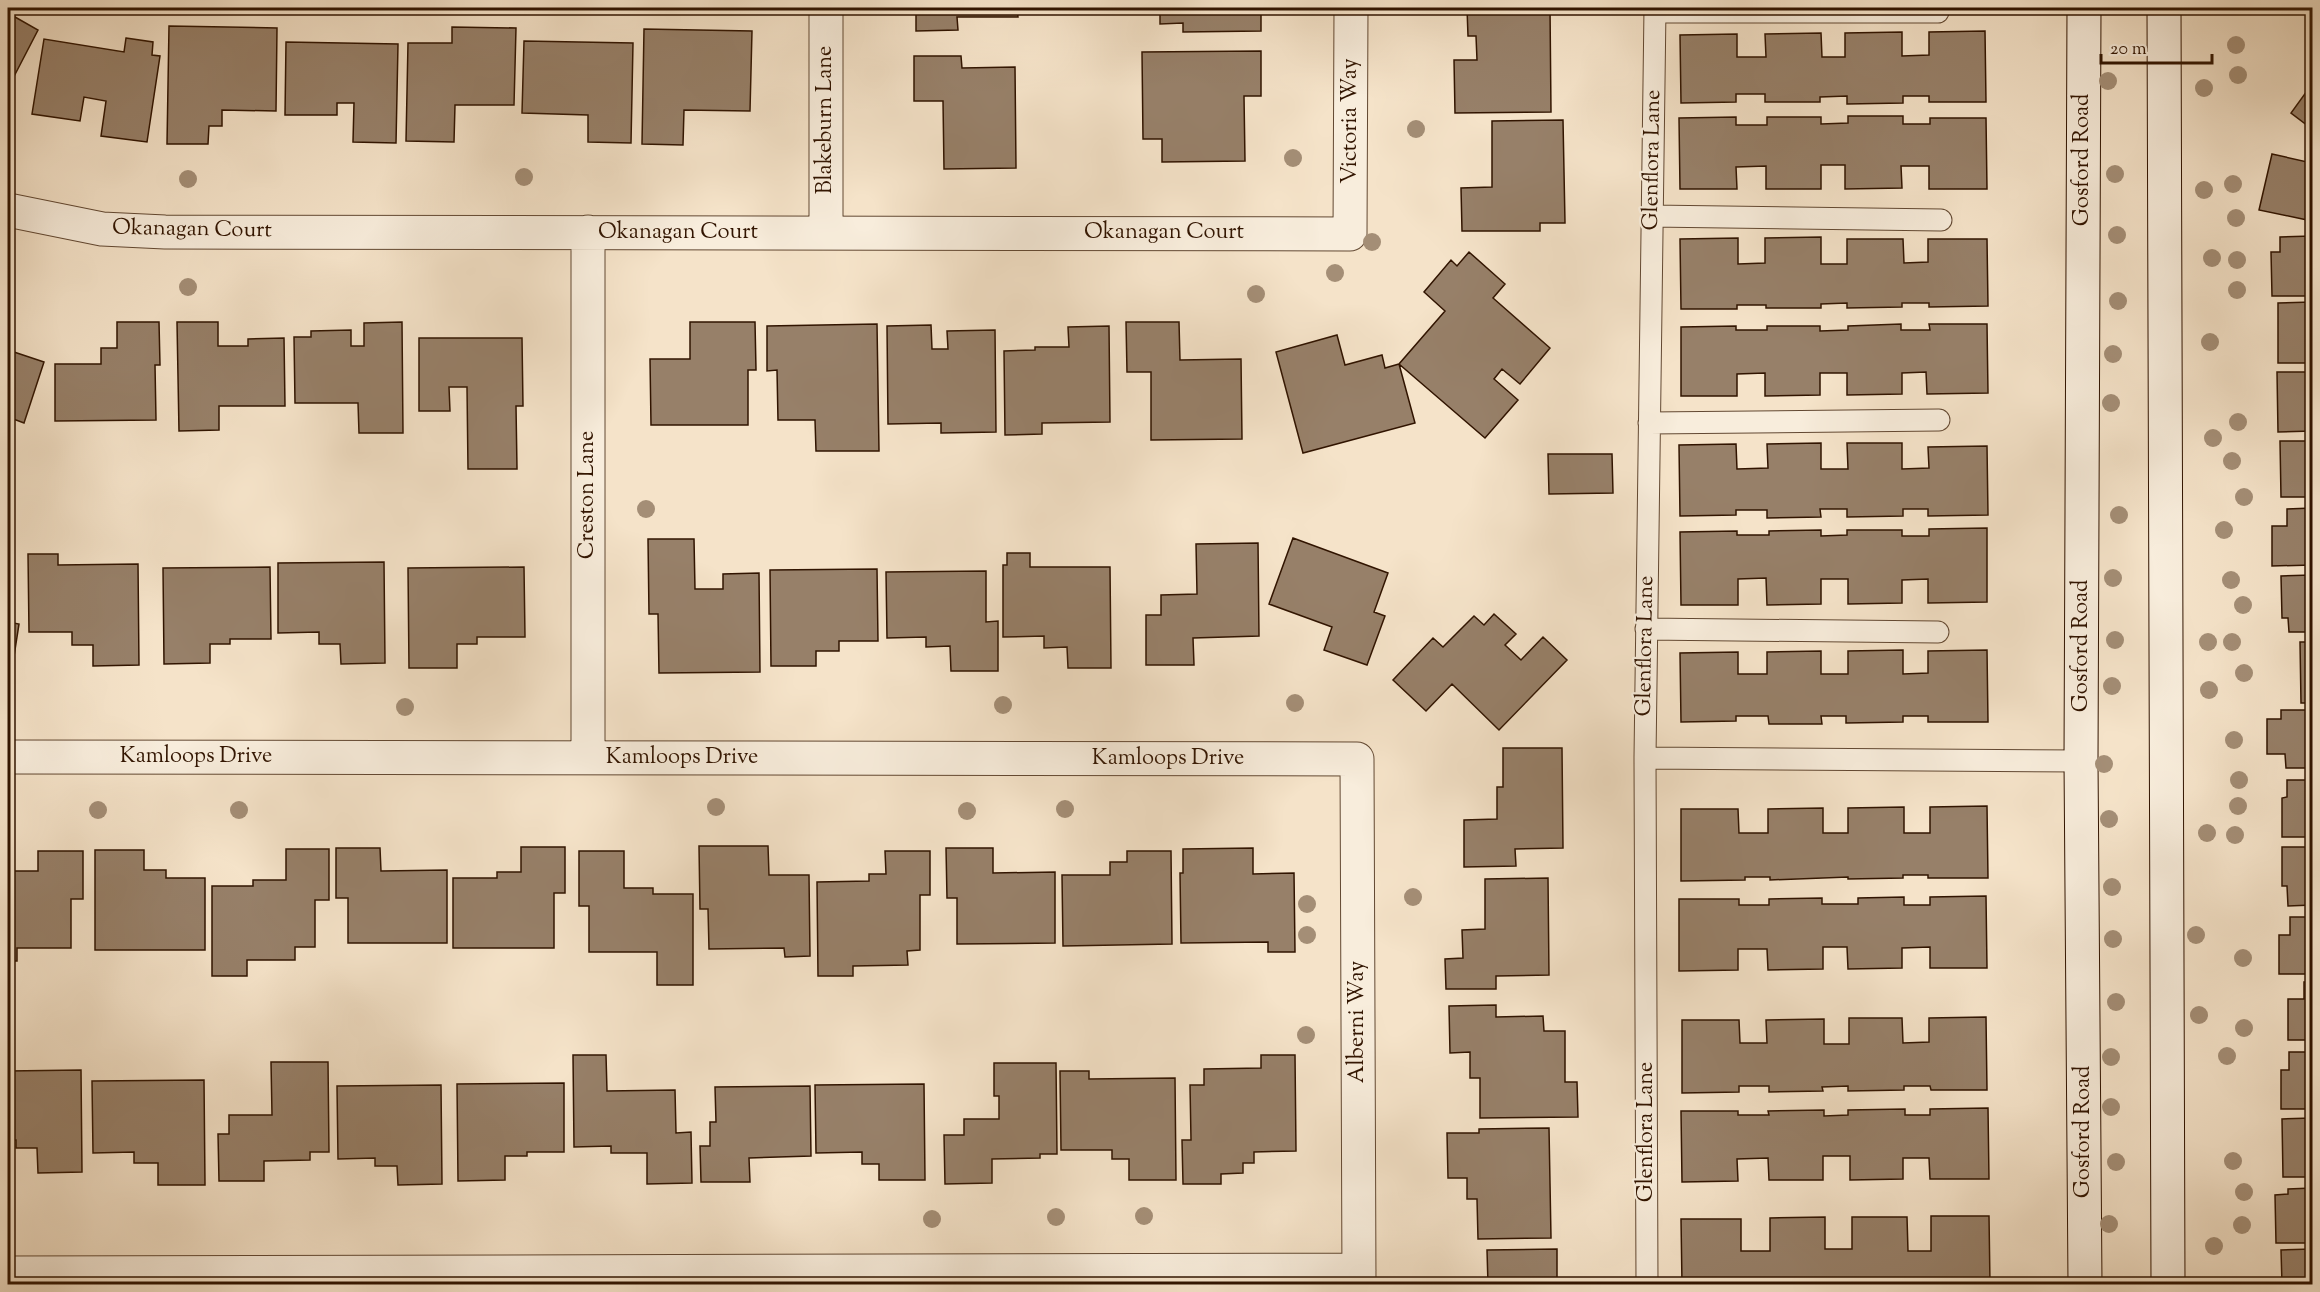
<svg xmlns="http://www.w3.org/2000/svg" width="2320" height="1292" font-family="'Sorts Mill Goudy',serif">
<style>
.building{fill:#978069;stroke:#311400;stroke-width:1.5}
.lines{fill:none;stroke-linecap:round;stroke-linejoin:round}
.service-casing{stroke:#624832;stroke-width:23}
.minor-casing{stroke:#624832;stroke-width:35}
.secondary-casing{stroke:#311400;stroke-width:35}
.service{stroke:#f8eddc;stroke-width:21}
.minor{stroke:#f8eddc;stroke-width:33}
.secondary{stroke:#f8eddc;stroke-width:33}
.tree{fill:#a48e76}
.labels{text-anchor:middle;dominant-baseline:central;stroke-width:4.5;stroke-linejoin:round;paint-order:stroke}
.street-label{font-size:22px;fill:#311400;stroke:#f8eddc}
</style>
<rect width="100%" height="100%" fill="#f5e3c9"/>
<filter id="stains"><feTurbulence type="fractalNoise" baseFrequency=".00333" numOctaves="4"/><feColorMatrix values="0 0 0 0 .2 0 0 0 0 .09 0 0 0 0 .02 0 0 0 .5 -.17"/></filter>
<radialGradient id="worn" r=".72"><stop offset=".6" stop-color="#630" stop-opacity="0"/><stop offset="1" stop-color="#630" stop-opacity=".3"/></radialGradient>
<path class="building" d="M916,8H1017L1018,17H957L958,30L916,31Z
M1160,8H1261V31L1183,32V23L1160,24Z
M1467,8H1550L1551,112L1455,113L1454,60H1477L1476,36H1468Z
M8,13L38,30L8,88Z
M169,26L277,28L276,111L222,110V126H209L208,144H167Z
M452,27L516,28L514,105H455L454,142L406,141L408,43H452Z
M644,29L752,31L750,111L684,110L683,145L642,144Z
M1985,31L1986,102H1929V96H1903V103L1847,104V96L1820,97V102H1765V94H1736V102L1681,103L1680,35L1737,34V57H1766L1765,34L1821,33L1822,57H1845V33L1902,32V56L1929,55V32Z
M126,38L153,42L152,55L160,56L147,142L101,136L106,101L84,97L80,121L32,114L44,39L124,52Z
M524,41L633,43L631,143L588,142V115L522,113Z
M286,42L398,44L396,143L353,142L354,103H337V115H285Z
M1261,51V96H1244L1245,161L1162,162V139H1143L1142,52Z
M914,56H961L962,68L1015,67L1016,168L944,169L943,101H914Z
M2312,84V129L2291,113Z
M1848,116H1903V124H1930V118H1986L1987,189H1929V166H1901L1902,188L1845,189V165H1821V189H1766V166L1736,167L1737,189H1680L1679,118L1736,117V125H1767V117H1821V124L1848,123Z
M1563,120L1565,223H1540V231H1462L1461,188L1492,187V121Z
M2272,154L2312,163V221L2259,210Z
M2312,236V296H2272L2271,252H2280V237Z
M1821,237V264H1847V239H1903L1904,263L1928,262V239H1987L1988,306L1929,307V303H1902V307L1847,308V303L1821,304V308H1766V305H1737V309H1681L1680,239L1738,238V264L1765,263V238Z
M1469,252L1505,284L1493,298L1550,348L1520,384L1502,369L1494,379L1518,400L1485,438L1399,364L1445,311L1424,292L1451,260L1457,266Z
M2312,302V363H2278V303Z
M117,322H159L160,365H155L156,420L55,421V364H101V348H117Z
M177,322H218V346H248V339L284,338L285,406H219V430L179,431Z
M402,322L403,433H359L358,403H295L294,337H311V331L351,330V346H364V323Z
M690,322H755L756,370H748V425H651L650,359H690Z
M1126,322H1179L1180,360L1241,359L1242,439L1151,440V372H1127Z
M877,324L879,451H816L815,420H778L777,370L767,371V326Z
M1901,324V330H1930L1929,324H1987L1988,393L1927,394L1926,372L1902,373V394L1847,395V373H1820V395L1765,396V373L1737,374V396H1681V327L1736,326V330H1767V326H1820V331L1848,330V326Z
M931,325L932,349H948L947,331L995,330L996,432L941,433V423L888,424L887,326Z
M1109,326L1110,422L1042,423V434L1005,435L1004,351L1035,350V347H1069L1068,327Z
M1337,335L1345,365L1382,355L1385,368L1399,364L1415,423L1303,453L1276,352Z
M419,338H522L523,406H516L517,469H468L467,387H449L450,411H419Z
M8,345L13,346L11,351L44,362L24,423L8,417Z
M2277,372H2312V431L2278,432Z
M2280,441H2312V497H2281Z
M1821,443V469H1848L1847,443H1902V469L1929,468L1928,447L1987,446L1988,515L1928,516V509H1903V516L1847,517V509H1820L1821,517L1767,518V510H1736V515L1680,516L1679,445L1736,444L1737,469L1768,468L1767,444Z
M1548,454H1612L1613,493L1549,494Z
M2312,508V565L2272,566V526H2287V509Z
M1987,528V602L1928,603V579L1902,580V603L1848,604V579H1821V604L1767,605L1766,578L1738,579V605H1681L1680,532L1737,531V535H1769V531L1821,530V536L1847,535V530H1902V536H1929V529Z
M1293,538L1388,573L1374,612L1385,616L1367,665L1324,650L1332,627L1269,604Z
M648,539H694L695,589H723V574L759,573L760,672L659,673L658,614H649Z
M1258,543L1259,636L1193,638L1194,665H1146V615H1161V595L1197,594L1196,544Z
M1007,553H1030V567H1110L1111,668H1068L1067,647L1044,648V636L1003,637V565H1007Z
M28,554H58V565L138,564L139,665L93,666V645H72V632H29Z
M384,562L385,663L341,664L340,644H319V632L278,633V563Z
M270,567L271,639H230V644H210V663L164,664L163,568Z
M524,567L525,637H477V644H457V668H409L408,568Z
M877,569L878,641H839V651H816V666H771L770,570Z
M986,571V622L998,621V671H951L950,646L926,647V637L887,638L886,572Z
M2312,575V632H2289L2288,618H2282L2281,576Z
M1494,614L1516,634L1505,645L1521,660L1543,637L1567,660L1499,730L1452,684L1426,711L1393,680L1433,638L1443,647L1474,616L1484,625Z
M8,622L19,624L12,669H8Z
M2300,642H2312V703H2301Z
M1903,650V674L1928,673V651L1987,650L1988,722H1928V716H1903V722L1846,723V716H1821L1822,724H1769L1768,716H1736V721L1681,722L1680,653L1738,652V674H1767V652L1821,651V674H1848V651Z
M2281,710H2312V768H2286L2285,754H2267V719H2281Z
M1503,748H1562L1563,848L1515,849L1516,866L1464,867V820L1497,819V787H1503Z
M2287,780H2312V837H2282V798L2287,797Z
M1987,806L1988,878H1928V875H1903V878L1848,879V877L1770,880V877H1745V880L1681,881V809H1738L1739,833H1768V809L1823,808V833H1848V808L1904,807V833H1930V807Z
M699,846H768L769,875H809L810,956L785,957L784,948L709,949L708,909H700Z
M521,847H565V893H554V948H453V878H497V872H521Z
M2282,847H2312V905L2288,906L2287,886H2282Z
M336,848H380L381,871L447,870V943H348V898H336Z
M946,848H993V873L1055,872V943L957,944V898H947Z
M1253,848V874L1294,873L1295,952H1268V942L1181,943L1180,873H1183V849Z
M286,849H329V900H315V947H295V960H247V976H212V886H253V880H286Z
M95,850H144V870H166V878H205V950H95Z
M38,851H83V899H71V948H17V961H8V871H38Z
M579,851H624V888H653V894H693V985H657V952H589V906H579Z
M885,851H930V895H920V950L907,951L908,965L853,966V976H818L817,882L869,881V874H886Z
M1127,851H1171L1172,944L1063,946L1062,875H1110V862H1127Z
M1548,878L1549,975L1496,976V989H1446L1445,959L1463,958L1462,930L1485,929V879Z
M1986,896L1987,968H1930V947L1902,948V968L1848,969L1847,947H1823V969L1768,970L1767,949H1738V970L1679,971V899H1739V905H1769V899L1822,898V904H1858V898L1904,897V905H1930V897Z
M2290,917H2312V974H2279V935H2290Z
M2304,982H2312V1040H2288V999H2304Z
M1496,1005V1017L1543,1016L1544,1031H1565V1082H1577L1578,1117L1480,1118V1078H1470V1052L1450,1053L1449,1006Z
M1986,1017L1987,1090H1931L1930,1086H1904V1090L1848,1091V1086L1822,1087L1823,1091L1769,1092V1086H1739V1092L1682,1093V1020H1739L1740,1043H1767L1766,1020L1824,1019V1044H1849V1018H1902L1903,1043L1929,1042V1018Z
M2289,1052H2312V1109H2281V1070H2289Z
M573,1055H606L607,1091L675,1090L676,1133L691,1132L692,1183L647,1184V1153H611V1146L574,1147Z
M1261,1055H1295L1296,1151L1254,1152V1163H1243V1173L1221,1174V1184H1183L1182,1140H1191L1190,1085H1204V1069L1261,1068Z
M271,1062H328L329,1152H310V1160L264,1161V1181H219L218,1134H229V1115H272Z
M994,1063H1056L1057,1154H1040V1158L992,1159V1183L945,1184L944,1135H964V1119H999V1096H994Z
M81,1070L82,1172L38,1173L37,1148H16V1140L8,1141V1071Z
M1060,1071H1089V1079L1175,1078L1176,1180H1129V1159H1112V1150H1061Z
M204,1080L205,1185H158V1163H134V1152L93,1153L92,1081Z
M564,1083V1152H527V1156H505V1180L458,1181L457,1084Z
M924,1084L925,1180H879V1164H862V1152L816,1153L815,1085Z
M441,1085L442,1184L398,1185L397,1166H375V1158L338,1159L337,1086Z
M810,1086L811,1156L749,1158L750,1182H701L700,1146H710V1122H716L715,1087Z
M1988,1108L1989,1179H1930L1929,1158H1903V1179L1850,1180V1156H1823V1180H1769L1768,1158L1737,1159L1738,1181L1682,1182L1681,1111H1738V1115H1769L1768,1111L1824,1110V1116L1848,1115V1110L1905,1109V1115H1930V1109Z
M2312,1118V1177H2283L2282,1119Z
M1549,1128L1551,1238L1478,1239L1477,1199H1467V1178H1448L1447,1133H1479V1129Z
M2312,1188V1243H2276L2275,1195L2288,1194V1189Z
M1931,1216H1989L1990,1284H1682L1681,1219H1741V1251H1770V1218L1825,1217V1249H1852V1217H1907L1908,1251H1931Z
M1557,1249V1284H1488L1487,1250Z
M2312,1249V1284H2282L2281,1250Z"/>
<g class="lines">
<g class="service-casing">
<path id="service" d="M1655,12H1938
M1652,216L1941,220
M1649,423L1939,420
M1646,629L1938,632
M1645,758L2081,761
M1647,1284L1645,758L1655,8"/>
</g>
<g class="minor-casing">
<path id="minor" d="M8,210L102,229L165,232L1350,234L1351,8
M826,233V8
M8,757L1357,759L1359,1284
M588,758V232
M8,1273L1359,1270"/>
</g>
<g class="secondary-casing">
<path id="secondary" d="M2084,8L2081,761L2085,1284
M2164,8L2168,1284"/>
</g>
<use href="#service" class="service"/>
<use href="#minor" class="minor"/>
<use href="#secondary" class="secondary"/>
</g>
<g class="tree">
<circle cx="2236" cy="45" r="9"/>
<circle cx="2238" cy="75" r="9"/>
<circle cx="2108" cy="81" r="9"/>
<circle cx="2204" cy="88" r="9"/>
<circle cx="1416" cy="129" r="9"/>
<circle cx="1293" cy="158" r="9"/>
<circle cx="2115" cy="174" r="9"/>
<circle cx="524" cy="177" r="9"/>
<circle cx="188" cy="179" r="9"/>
<circle cx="2233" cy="184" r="9"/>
<circle cx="2204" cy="190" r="9"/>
<circle cx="2236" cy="218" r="9"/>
<circle cx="2117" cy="235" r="9"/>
<circle cx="1372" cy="242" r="9"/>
<circle cx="2212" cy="258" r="9"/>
<circle cx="2237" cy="260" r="9"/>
<circle cx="1335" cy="273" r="9"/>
<circle cx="188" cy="287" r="9"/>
<circle cx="2237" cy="290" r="9"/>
<circle cx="1256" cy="294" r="9"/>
<circle cx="2118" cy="301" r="9"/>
<circle cx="2210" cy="342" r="9"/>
<circle cx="2113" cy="354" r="9"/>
<circle cx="2111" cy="403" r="9"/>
<circle cx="2238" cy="422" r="9"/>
<circle cx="2213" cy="438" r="9"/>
<circle cx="2232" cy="461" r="9"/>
<circle cx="2244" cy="497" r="9"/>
<circle cx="646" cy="509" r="9"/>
<circle cx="2119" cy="515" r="9"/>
<circle cx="2224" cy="530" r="9"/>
<circle cx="2113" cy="578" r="9"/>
<circle cx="2231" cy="580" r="9"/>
<circle cx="2243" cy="605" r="9"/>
<circle cx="2115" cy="640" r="9"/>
<circle cx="2208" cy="642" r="9"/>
<circle cx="2232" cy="642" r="9"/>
<circle cx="2244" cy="673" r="9"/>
<circle cx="2112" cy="686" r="9"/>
<circle cx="2209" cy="690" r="9"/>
<circle cx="1295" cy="703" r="9"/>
<circle cx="1003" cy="705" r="9"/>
<circle cx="405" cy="707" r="9"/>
<circle cx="2234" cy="740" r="9"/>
<circle cx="2104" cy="764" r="9"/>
<circle cx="2239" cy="780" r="9"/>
<circle cx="2238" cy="806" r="9"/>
<circle cx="716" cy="807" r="9"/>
<circle cx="1065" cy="809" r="9"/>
<circle cx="98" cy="810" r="9"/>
<circle cx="239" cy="810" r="9"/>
<circle cx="967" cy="811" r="9"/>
<circle cx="2109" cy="819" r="9"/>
<circle cx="2207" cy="833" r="9"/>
<circle cx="2235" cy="835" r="9"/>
<circle cx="2112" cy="887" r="9"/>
<circle cx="1413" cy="897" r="9"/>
<circle cx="1307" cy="904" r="9"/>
<circle cx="1307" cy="935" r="9"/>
<circle cx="2196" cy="935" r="9"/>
<circle cx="2113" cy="939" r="9"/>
<circle cx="2243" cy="958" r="9"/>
<circle cx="2116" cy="1002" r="9"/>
<circle cx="2199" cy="1015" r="9"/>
<circle cx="2244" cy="1028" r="9"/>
<circle cx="1306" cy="1035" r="9"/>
<circle cx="2227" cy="1056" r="9"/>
<circle cx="2111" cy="1057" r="9"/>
<circle cx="2111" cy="1107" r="9"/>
<circle cx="2233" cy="1161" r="9"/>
<circle cx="2116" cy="1162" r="9"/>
<circle cx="2244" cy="1192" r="9"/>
<circle cx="1144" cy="1216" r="9"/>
<circle cx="1056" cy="1217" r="9"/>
<circle cx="932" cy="1219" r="9"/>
<circle cx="2109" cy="1224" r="9"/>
<circle cx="2242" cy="1225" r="9"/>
<circle cx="2214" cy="1246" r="9"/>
</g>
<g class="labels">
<g class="street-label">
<text transform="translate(826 120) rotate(-90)">Blakeburn Lane</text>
<text transform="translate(1351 121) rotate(-90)">Victoria Way</text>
<text transform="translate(1653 160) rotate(-89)">Glenflora Lane</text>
<text transform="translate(2083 160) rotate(-90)">Gosford Road</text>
<text transform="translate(192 230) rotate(1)">Okanagan Court</text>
<text x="678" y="233">Okanagan Court</text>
<text x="1164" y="233">Okanagan Court</text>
<text transform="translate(588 495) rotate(-90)">Creston Lane</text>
<text transform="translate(1646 646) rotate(-89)">Glenflora Lane</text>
<text transform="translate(2082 646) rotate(-90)">Gosford Road</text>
<text x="196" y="757">Kamloops Drive</text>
<text x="682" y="758">Kamloops Drive</text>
<text x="1168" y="759">Kamloops Drive</text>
<text transform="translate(1358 1022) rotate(-90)">Alberni Way</text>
<text transform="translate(1647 1132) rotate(-90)">Glenflora Lane</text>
<text transform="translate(2084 1132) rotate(-90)">Gosford Road</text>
</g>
</g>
<rect width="2320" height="1292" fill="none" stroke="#f5e3c9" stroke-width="30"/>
<rect x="9" y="9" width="2302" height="1274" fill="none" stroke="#311400" stroke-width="3"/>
<rect x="15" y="15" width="2290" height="1262" fill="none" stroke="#311400" stroke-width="1.5"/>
<path d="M2101 54v9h111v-9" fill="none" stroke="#311400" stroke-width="3"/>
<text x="2110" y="54" font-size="18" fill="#311400" stroke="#f8eddc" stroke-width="4.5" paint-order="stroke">20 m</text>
<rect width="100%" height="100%" filter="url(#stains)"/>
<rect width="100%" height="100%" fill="url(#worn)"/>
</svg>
